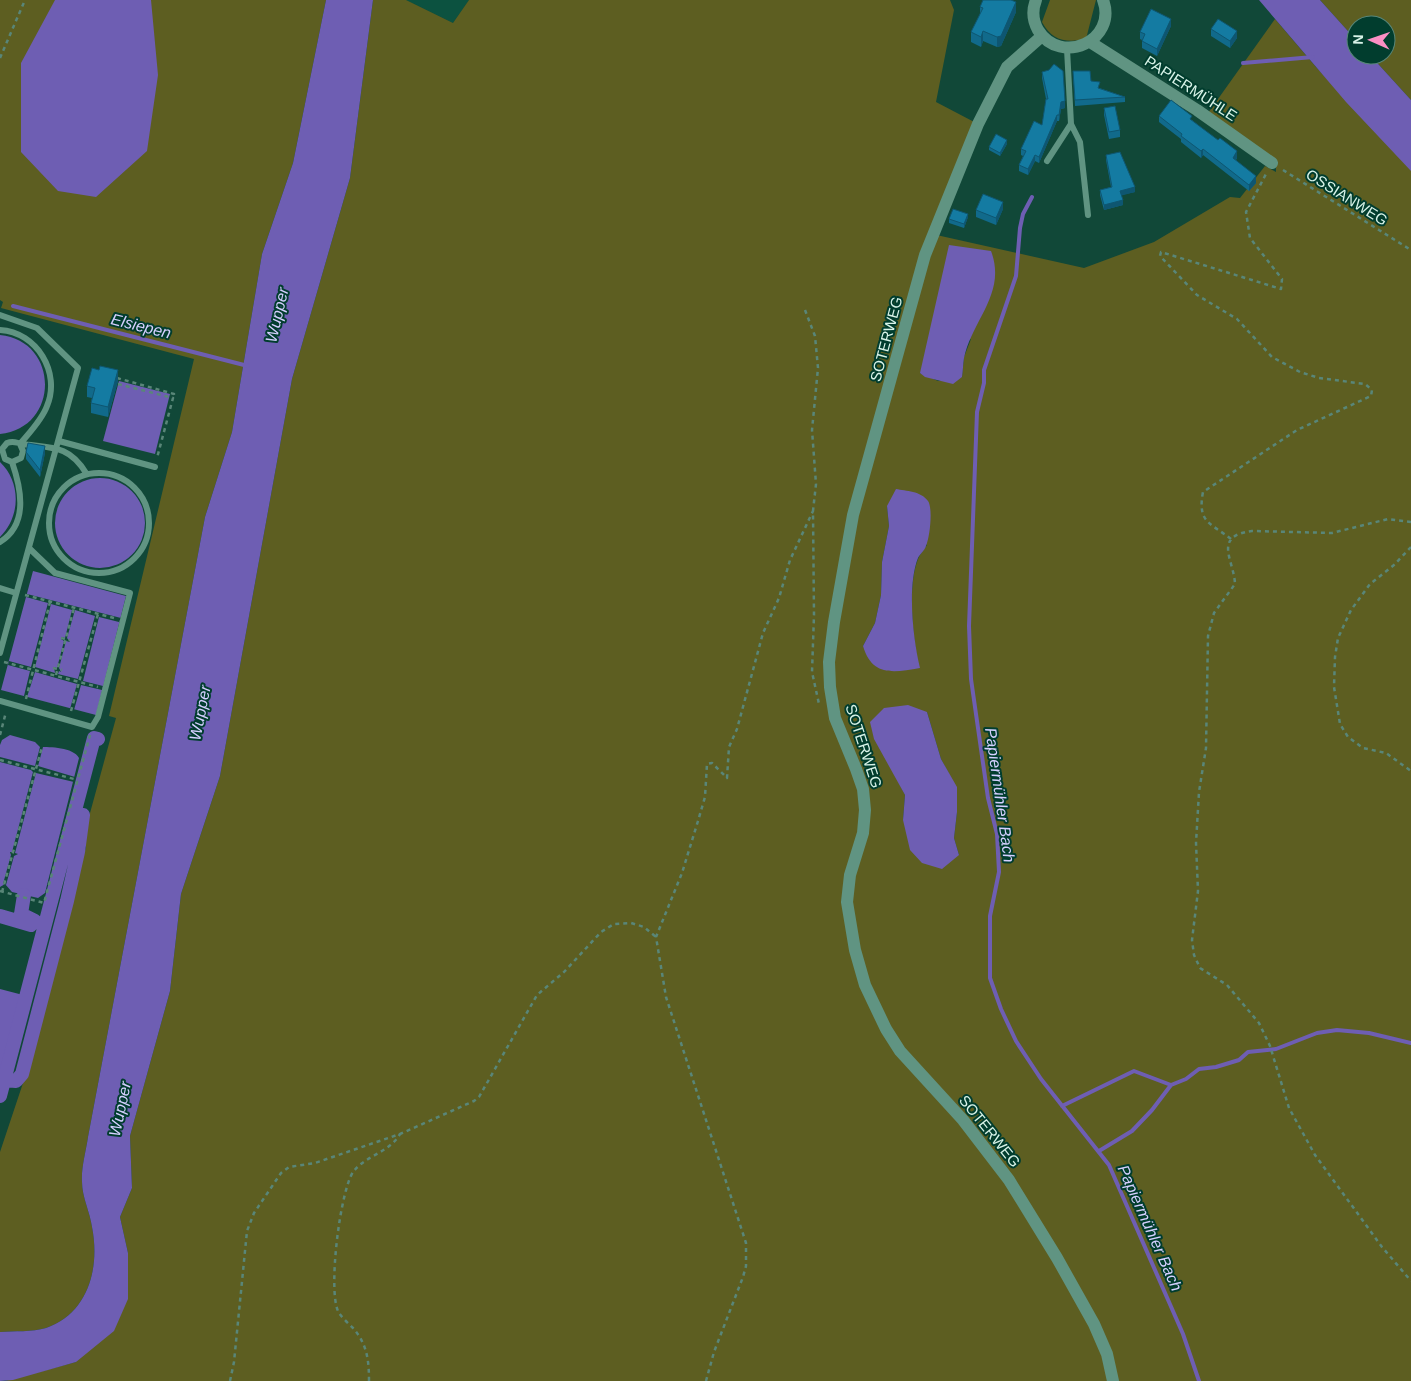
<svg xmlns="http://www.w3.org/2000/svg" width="1411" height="1381" font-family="Helvetica,sans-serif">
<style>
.built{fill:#0c5240}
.green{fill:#5d5e21;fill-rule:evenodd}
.water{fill:#6e5eb3}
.pier{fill:#114838;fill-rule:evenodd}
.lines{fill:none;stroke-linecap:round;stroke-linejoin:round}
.stream{stroke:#6e5eb3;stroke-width:4}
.canal{stroke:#6e5eb3;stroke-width:14}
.path{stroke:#598678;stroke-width:2.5;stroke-dasharray:4 4;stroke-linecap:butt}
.lane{stroke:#609482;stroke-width:6}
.street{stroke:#609482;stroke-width:12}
.wall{fill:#116a8b}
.shaded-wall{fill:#0e5671}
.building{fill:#147ba2;stroke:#0e5671}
.labels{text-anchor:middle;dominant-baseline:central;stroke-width:4;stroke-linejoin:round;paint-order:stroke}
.street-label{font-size:15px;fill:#d9f4e9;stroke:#013d2e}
.water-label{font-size:16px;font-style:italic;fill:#d5d0ff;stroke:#013d2e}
</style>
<rect width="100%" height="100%" fill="#114838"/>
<path class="built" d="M406,0H469L453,23Z"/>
<path class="green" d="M0,0H326L293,163L262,254L232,432L205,517L88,1137C86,1151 81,1168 82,1182C82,1197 90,1212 92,1227C100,1267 89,1313 46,1328C32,1332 14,1331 0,1332V1152L23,1083L86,847L84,835L116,718L109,716L194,359L1,308L3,302L0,300Z
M373,0H406L453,23L469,0H950L954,10L936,102L978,124L932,234L1084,268L1154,242L1230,197L1240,198L1265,166L1276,172V161L1208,113L1275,19L1316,67L1411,170V1381H5L76,1362L128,1253L120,1217L132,1188L130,1136L170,991L181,894L220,776L292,379L350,178ZM971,339L964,357L962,377L938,381L920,373ZM887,506L927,545C924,549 920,554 918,559C907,587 913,639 919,668L863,646L875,623L881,595L882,562L889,526ZM927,712L941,759L956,787L957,812L954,838L959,855L903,820L905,795L893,771Z
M1050,0H1096L1086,39C1066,43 1052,41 1042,22Z
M1320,0H1411V100L1370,55H1386V25H1356V40Z"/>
<path class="water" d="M55,0H151L158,75L147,151L96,197L58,191L21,152V63Z
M326,0H373L350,178L292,379L220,776L181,894L170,991L130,1136L132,1188L120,1217L128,1253V1299L114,1331L76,1362L13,1380L0,1381V1332C14,1331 32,1332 46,1328C89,1313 100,1267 92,1227C90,1212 82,1197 82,1182C81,1168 86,1151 88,1137L205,517L232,432L262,254L293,163Z
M1259,0H1320L1356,40V55H1370L1411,100V171L1346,102Z
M949,245L991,251C1007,293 972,320 964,358C963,364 963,371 962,377L953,384L925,377L920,373Z
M0,335C60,341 60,428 0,434Z
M119,381L170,394L155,454L103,441Z
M0,462C21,482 21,516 0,537Z
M55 523a45 45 0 1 1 90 0a45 45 0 1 1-90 0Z
M896,489C906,491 921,491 928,501C933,508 930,537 926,546C925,550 920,554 918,558C907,586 913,639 920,668C892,673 872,676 863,646L875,623L881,595L882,562L889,526L887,506Z
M33,571L126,596L96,715L1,690Z
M908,705L927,712L941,759L957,787V812L954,838L959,855L942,869L922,863L910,850L903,820L905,795L874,739L870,722L884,708Z
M10,735L35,742L40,747C50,747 73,747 79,758L45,893L38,898L12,892L5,884L0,887V745L2,740Z
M0,989L23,995L0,1083Z"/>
<path class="pier" d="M27,594L121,618L119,622L99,617L83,681L103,686L102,690L81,685L74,710L70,709L77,684L35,672L27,697L24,696L30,671L8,665L9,661L31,667L48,603L26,597ZM51,604L72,610L65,638L62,637L61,639L64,641L57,668L54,667L55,673L35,667ZM75,610L95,616L78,679L58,674L59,671L61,672L59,668L66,641L70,642L67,638Z
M40,747H43L38,766L75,777L74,782L36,773L15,853L18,854L14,856L6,885L3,884L11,855L10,852H12L33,772L31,770L0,762V757L35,766Z"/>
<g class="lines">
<path class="stream" d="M1243,63L1313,57
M1032,197L1023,214L1020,228L1016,276L984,370V383L977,412L969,626L971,679L988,798L997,834L999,872L990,916V978L1001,1009L1016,1041L1041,1079L1109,1165L1183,1334L1199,1381
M13,306L248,366
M1062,1106L1134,1071L1171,1085L1186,1079L1199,1069L1216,1067L1239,1060L1248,1052L1276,1049L1317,1033L1337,1030L1369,1033L1411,1043
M1099,1151L1132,1131L1152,1110L1171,1085"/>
<path class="canal" d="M24,895L21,914L35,921
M0,916L31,925
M4,1080L16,1081L22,1074L67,901L78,852L83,815
M0,1096L94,738L98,739"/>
<path class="path" d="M0,58L25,0
M1283,170L1411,250
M805,310L815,336L818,368L812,430L816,484L813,511L814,615L812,672L819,704
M117,378L174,394L173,398
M118,384L173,398L157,458
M1411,522L1388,519L1332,533L1252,531C1212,536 1234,560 1235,584L1214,613L1208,636L1206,748L1199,792L1196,843L1198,891L1192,940L1194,955L1200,968L1227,985L1259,1023L1270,1046L1289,1108L1315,1155L1382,1247L1411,1281
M1231,539C1211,523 1197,523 1203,492L1297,430L1371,396L1372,390L1365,384L1319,378L1300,372L1272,357L1237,319L1197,295L1160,256L1161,252L1281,289L1282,279L1250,238L1246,212L1266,174
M1411,547L1394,565L1370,584L1351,610L1338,638L1335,657L1334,687L1340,724L1348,737L1363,748L1386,753L1411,771
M25,595L114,618
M61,638L70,640
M4,662L98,687
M53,668L62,670
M56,675L74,608
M26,699L50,602
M71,711L98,614
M0,735L6,712
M0,760L78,780
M0,891L44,903L90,735
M2,892L42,747
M230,1381L234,1362L247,1231L254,1213L281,1173L289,1167L315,1163L400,1134L474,1101L479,1097L537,995L564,972L601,932L614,924L631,923L644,927L656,937
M369,1381C369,1360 367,1344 353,1328C348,1323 341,1317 338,1311C328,1289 340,1192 353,1172C366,1155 389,1153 400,1134
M706,1381L714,1352L743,1277L746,1266V1243L666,997L656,937L682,873L698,821L705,797L707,764L712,763L727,778L729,747L737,729L763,633L779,598L790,560L813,511"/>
<path class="lane" d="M1071,124L1080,142L1088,215
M1047,161L1071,124L1067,49
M0,315L37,328L78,368L0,653
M0,330C37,332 61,373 47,406C42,420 29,433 20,444
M59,441L155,467
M20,444L23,451L21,458L12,462L5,459L2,449L7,443C14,440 16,443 22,444C52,448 69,445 86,473
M49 523a50 50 0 1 1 100 0a50 50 0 1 1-100 0Z
M0,542C29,524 21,488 12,462
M0,588L16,593
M0,701L92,727L98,717L130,593L55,573L29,548"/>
<path class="street" d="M1036,0C1032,10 1033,21 1038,30C1061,67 1118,40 1103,0
M1042,36L1007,67L978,124L925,255L853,515L834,622L829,662L830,687L835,718L856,769L863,789L865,810L863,833L850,875L847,902L855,950L865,985L886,1029L900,1051L963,1120L1009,1180L1057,1258L1094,1324L1107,1354L1113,1381
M1090,42L1197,110L1272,163"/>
</g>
<path class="wall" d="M980,7L1016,12L1001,46L997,47L983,41L981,47L971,42V32L980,15Z
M1171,26L1157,56L1142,48V40L1140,39V32Z
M1211,29L1237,38L1230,48L1211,36Z
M1073,71L1091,81L1099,88L1125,97V102L1075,106Z
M1042,72L1065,108L1061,109L1059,121H1057L1039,163L1035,161L1028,175L1019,171V165L1023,156L1021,155V149L1042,125L1046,99L1042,78Z
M1104,108L1120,130V137L1109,139L1104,115Z
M1159,116L1192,120L1237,158L1236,160L1256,183L1249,191L1203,155L1201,158L1181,142V139L1159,122Z
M1007,144L1000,156L989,150V147Z
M1106,155L1135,192L1121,195L1123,205L1104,210L1100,195V190L1111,187L1106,160Z
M1003,209L996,225L976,217V210Z
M968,217L964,228L949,223V219Z
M118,381L108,417L91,413V403L92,398L87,397V386Z
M26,452L45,453L40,477L26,459Z"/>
<path class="shaded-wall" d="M1016,2V12L1001,46L997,47V37Z
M1171,19V26L1157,56V49Z
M983,31V41L981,47V37Z
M1237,31V38L1230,48V41Z
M1065,101V108L1061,109L1059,121V115L1061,102Z
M1057,115V121L1039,163V157Z
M1007,140V144L1000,156V153Z
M1203,149V155L1201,158V151Z
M1237,151V158L1233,164V158Z
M1035,155V161L1028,175V169Z
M1256,176V183L1249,191V185Z
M1135,187V192L1120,196V191Z
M1123,200V205L1104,210V205Z
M1003,202V209L996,225V218Z
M968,214V217L964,228V224Z
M118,370V381L108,417V407Z
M45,446V453L40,477V470Z"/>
<path class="building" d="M983,0H1011L1016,2L1001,36L997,37L983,31L981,37L971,32L983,8L980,7Z
M1151,9L1171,19L1157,49L1142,41L1145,34L1140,32Z
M1218,19L1237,31L1230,41L1211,29Z
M1054,64L1063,71L1065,101L1061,102L1059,115H1057L1039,157L1035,155L1028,169L1019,165L1026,151L1021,149L1034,121L1042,125L1046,99H1048L1042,72L1049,70Z
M1073,71H1090L1091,81L1100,82L1098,88L1125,97L1075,100Z
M1171,100L1192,116L1190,119L1218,140L1220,138L1237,151L1233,158L1256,176L1249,185L1203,149L1201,151L1181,136L1182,134L1159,116Z
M1115,106L1120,130L1109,132L1104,108Z
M996,134L1007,140L1000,153L989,147Z
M1120,152L1135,187L1120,191L1123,200L1104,205L1100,190L1112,187L1106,155Z
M983,194L1003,202L996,218L976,210Z
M953,209L968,214L964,224L949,219Z
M100,366L118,370L108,407L91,403L95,388L87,386L92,368L99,370Z
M28,443L45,446L40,470L26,452Z"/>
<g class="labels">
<g class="street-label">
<text transform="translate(1191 88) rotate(33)">PAPIERMÜHLE</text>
<text transform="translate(1347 197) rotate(32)">OSSIANWEG</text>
<text transform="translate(886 339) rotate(-75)">SOTERWEG</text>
<text transform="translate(864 746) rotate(72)">SOTERWEG</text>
<text transform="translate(990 1131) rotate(51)">SOTERWEG</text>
</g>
<g class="water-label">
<text transform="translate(277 315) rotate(-77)">Wupper</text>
<text transform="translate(141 326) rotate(14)">Elsiepen</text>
<text transform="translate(200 713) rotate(-79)">Wupper</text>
<text transform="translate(1000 795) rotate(82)">Papiermühler Bach</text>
<text transform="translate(120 1109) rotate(-78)">Wupper</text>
<text transform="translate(1150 1228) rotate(66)">Papiermühler Bach</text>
</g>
</g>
<g transform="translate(1371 40) rotate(272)"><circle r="24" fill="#013d2e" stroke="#578679"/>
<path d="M0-4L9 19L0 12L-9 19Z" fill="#fb8fc4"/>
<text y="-8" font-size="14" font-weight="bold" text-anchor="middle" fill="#d9f4e9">N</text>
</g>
</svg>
